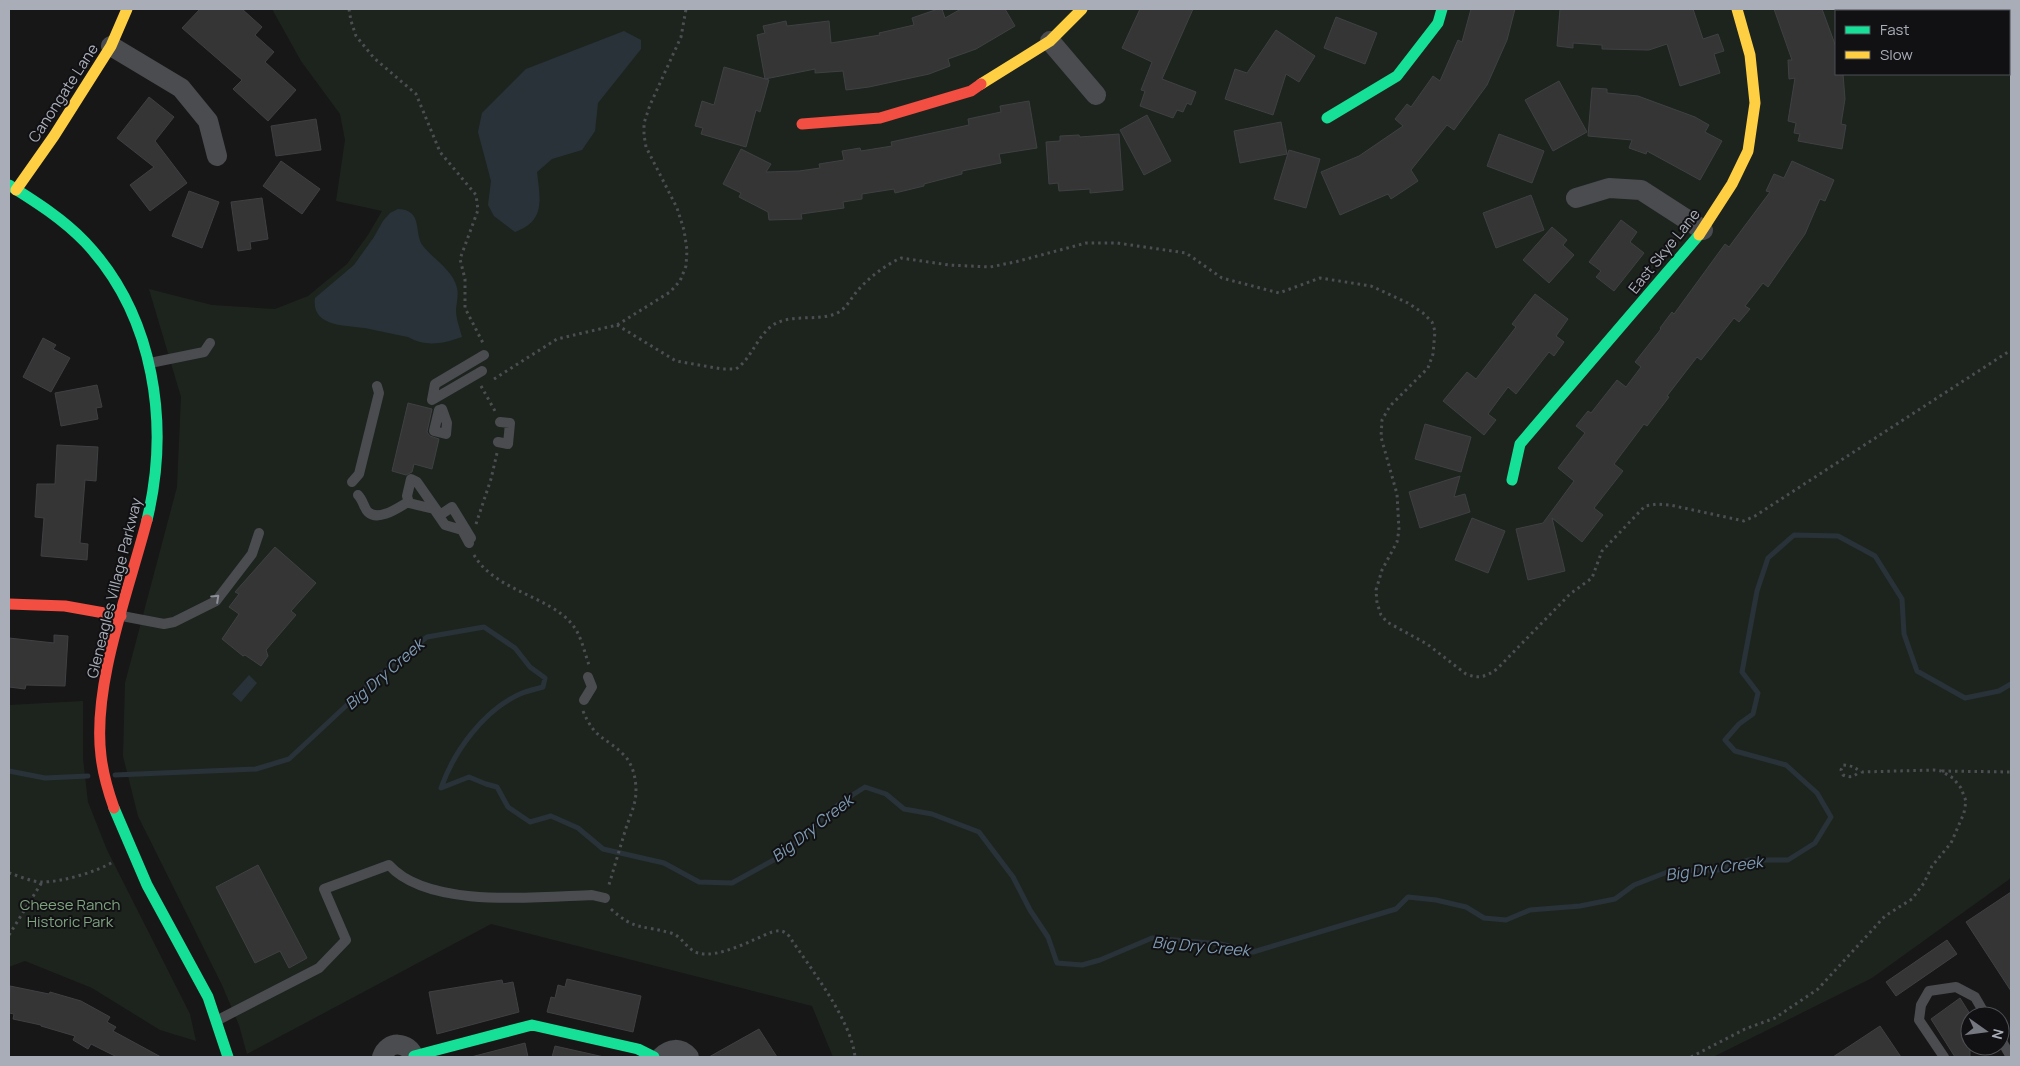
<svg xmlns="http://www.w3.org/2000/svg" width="2020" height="1066" font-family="Manrope,sans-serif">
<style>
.green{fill:#1d241e;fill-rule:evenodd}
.water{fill:#2a3239}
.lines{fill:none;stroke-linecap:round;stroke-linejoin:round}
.stream{stroke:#2a3239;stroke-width:5}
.building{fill:#353536;stroke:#3f4043}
.path{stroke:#4d4e52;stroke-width:3;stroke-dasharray:2.5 4;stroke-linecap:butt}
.lane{stroke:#4b4c50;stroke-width:10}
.street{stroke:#4b4c50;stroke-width:20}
.fast{stroke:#16e098;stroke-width:11}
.slow{stroke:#ffcf43;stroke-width:11}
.jam{stroke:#f24e42;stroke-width:11}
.oneway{stroke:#8c9099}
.labels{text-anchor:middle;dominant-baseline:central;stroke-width:4;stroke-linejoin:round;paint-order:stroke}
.street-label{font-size:15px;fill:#a8adb8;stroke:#111113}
.park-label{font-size:15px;fill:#7fa381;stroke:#111113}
.water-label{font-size:16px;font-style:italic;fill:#7f9bb3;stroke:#111113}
</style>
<rect width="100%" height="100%" fill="#171717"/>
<path class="green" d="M272,9H2011V878L1872,978L1713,1057H833L812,1006L491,924L247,1054L239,1025L222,985L138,816L123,756L125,683L177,487L181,397L149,289L212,305L275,309L308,296L347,264L368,235L382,211L336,201L345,140L340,114L301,61ZM1836,11H2009V74H1836Z
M83,701V759L88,802L107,850L190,1014L196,1041L160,1030L92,988L25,961L9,967V705Z"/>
<path class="water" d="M624,31L641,40V49L598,103L595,131L582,150L552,159L537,172C540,199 546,221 515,232L494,216L488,205L491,181L478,132L482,113L526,69Z
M398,209C424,210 413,233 423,246C433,259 453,270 457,288C459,295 456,304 456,311C456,319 460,329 462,337C442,344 426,347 408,337C393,334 379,331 365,328C346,325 311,327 315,298L354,265L374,237L383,221L390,213Z
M249,675L257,683L241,702L232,694Z"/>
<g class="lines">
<path class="stream" d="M9,771L45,778L88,776
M115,775L256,769L289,759L378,676L427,637L484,627L515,648L530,667L545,678L543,687C535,689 527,691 520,694C484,710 454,751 441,788L469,777L486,784L497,787L508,807L530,822L551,816L578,828L603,849L664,863L699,882L732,883L781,856L840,803L865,787L886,794L904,809L932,814L979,832L1013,877L1030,910L1048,937L1057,963L1082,965L1100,960L1152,938L1221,944L1253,952L1396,909L1408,897L1436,900L1466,907L1484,918L1506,920L1530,910L1580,906L1615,899L1634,885L1670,871L1718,870L1748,860H1788L1815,843L1831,817L1817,793L1786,765L1735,751L1725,740L1739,724L1753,714L1758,693L1742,672L1757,591L1768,558L1794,535L1838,536L1875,556L1902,599L1904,634L1917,671L1965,698L1999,691L2011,684"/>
</g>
<path class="building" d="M200,9H242L262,27L255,35L274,52L265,62L296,90L268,121L233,89L242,80L182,28Z
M938,9H942L945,18L961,9H1005L1015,26L976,49L948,59L950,66L929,74L869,87L846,90L843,71L815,73V69L765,79L757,35L765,33L763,26L786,21L787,26L829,21L831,43L880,35L879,33L914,25L912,18Z
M1140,9H1193L1162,79L1196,92L1191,105L1187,103L1183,112L1177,110L1173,118L1140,106L1145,91L1141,90L1152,62L1122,48Z
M1471,9H1515L1507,40L1487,85L1454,130L1447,125L1411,170L1418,181L1391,199L1388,194L1340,215L1321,172L1359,156L1403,126L1395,119L1407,104L1411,107L1433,76L1440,81L1458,40L1462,42Z
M1560,9H1693L1703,39L1718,34L1724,51L1714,54L1720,73L1680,86L1667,44L1649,50L1602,49V45L1573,43V48L1557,46Z
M1774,9H1822L1836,47V74H1843L1845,99L1841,124L1846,125L1842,149L1798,141L1800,134L1794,133L1796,123L1788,121L1795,78L1789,79L1788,60H1792Z
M1336,17L1377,33L1365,64L1324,48Z
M1276,30L1315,56L1299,82L1286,74L1273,115L1225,99L1235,69L1247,73Z
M724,67L769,80L760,112L756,110L746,147L701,134L703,128L695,126L702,101L714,105Z
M1559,81L1587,132L1553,151L1525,100Z
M1592,88L1607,89V93L1638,96L1695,117L1709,125L1705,132L1722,141L1700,180L1647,151L1646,154L1629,148L1632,140L1588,136Z
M149,97L174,117L155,141L187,183L150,211L130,185L154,167L117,138Z
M1029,101L1037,148L999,154L1001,163L962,171V174L924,184V186L895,193L894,189L862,194V199L843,202L844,208L801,214L802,219L769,220L768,212L739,197L741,193L723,184L741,149L771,164L766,172L799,171L820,168L819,164L844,160L842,151L860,148L861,151L892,146L891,142L969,125L968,119L1001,112L1000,106Z
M1147,115L1171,161L1144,175L1120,130Z
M316,119L321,150L276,156L271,126Z
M1281,122L1287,154L1240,163L1234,131Z
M1119,134L1123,190L1090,193V189L1059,191L1058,183L1049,184L1046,142L1060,141V136L1079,135L1080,137Z
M1499,134L1544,151L1532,183L1487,166Z
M1289,150L1320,159L1306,208L1274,199Z
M281,161L320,189L302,214L263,186Z
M1792,161L1834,180L1825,201L1820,199L1805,234L1768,287L1763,283L1745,306L1750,309L1739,322L1734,318L1701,360L1697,357L1667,396L1669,397L1647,426L1644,424L1614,464L1623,471L1594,508L1603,515L1582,542L1552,518L1565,571L1528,580L1516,529L1543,523L1574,481L1558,468L1585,433L1576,426L1588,411L1591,413L1617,380L1626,387L1641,367L1635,362L1661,329L1660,328L1672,312L1674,314L1725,244L1729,247L1770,192L1766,191L1774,174L1784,178Z
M189,191L219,202L202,248L172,236Z
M1531,195L1544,230L1496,248L1483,213Z
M262,198L268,239L250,242L251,249L238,251L231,202Z
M1621,220L1637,232L1630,242L1644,253L1614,291L1596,277L1601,271L1589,262Z
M1552,227L1567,240L1563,245L1574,255L1549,283L1523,260Z
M1535,294L1568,319L1556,336L1564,342L1554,356L1549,352L1516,394L1508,387L1488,414L1496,420L1484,435L1443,401L1467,372L1476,379L1516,327L1512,324Z
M43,338L56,345L53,349L70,358L51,392L23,377Z
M97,385L102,407L96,408L98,419L61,426L55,393Z
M408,403L432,409L427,432L430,436L439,439L432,469L414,464L412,472L406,475L392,471Z
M1425,424L1471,437L1461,472L1415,459Z
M57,445L98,447L96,481L85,480L80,543L88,544L87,560L41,556L44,518L35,517L37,484H55Z
M1460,476L1454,497L1465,494L1470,512L1420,528L1409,492Z
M1472,518L1505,531L1488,573L1455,560Z
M275,547L316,583L291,611L296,615L266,650L268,656L261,666L245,655L243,656L222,639L239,614L229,607L239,594L235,592Z
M54,635L68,636L65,686L26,685L25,689L9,687V638L54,643Z
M258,865L307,958L289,968L280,951L255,963L216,887Z
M2011,892V991L1966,922Z
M1947,940L1957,954L1896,996L1886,982Z
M567,979L641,996L633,1032L547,1012L551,997L555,998L558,985L565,987Z
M502,980L503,984L513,982L519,1012L437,1034L429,992Z
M10,986L49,994L50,992L81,1001L110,1017L107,1022L116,1027L113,1031L161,1057H117L91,1044L88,1049L73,1040L75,1036L41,1026V1025L13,1019L14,1014L9,1013Z
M1960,998L1970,1014V1057H1955L1931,1019Z
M1880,1026L1901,1057H1833Z
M759,1029L777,1057H709Z
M525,1043L528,1057H471Z
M555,1046L604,1057H552Z"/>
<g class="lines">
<path class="path" d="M349,9L351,21L356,36L374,58L416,94L440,152L476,195L478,210L460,259L465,279V308L483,343
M617,325L676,361L722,369H736C753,357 756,337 773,325C792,313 818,322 837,313C847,308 851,298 858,290C870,277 885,265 901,258L949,265L990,267L1015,262L1086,243H1117L1186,253L1222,278L1279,293L1320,278L1371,286L1408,303L1423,313L1432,322L1435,331L1433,354L1428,368L1390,406L1382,420L1381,437L1397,494L1399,530L1397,542L1382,570L1376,590L1377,603L1381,615L1387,622L1427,644L1466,674C1478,679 1486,677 1497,669L1570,594L1592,578L1602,551L1645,506L1657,504L1670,505L1744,521L1755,516L2011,350
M494,379L557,339L617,325L670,292L680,281L686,266L687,250L684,230L677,208L646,147L644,135V123L650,105L681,37L686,9
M481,386L495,411
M476,524L491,479L497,453
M474,555C494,590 548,596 571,623C581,634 584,651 589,665
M583,711C595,740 605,736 624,755C633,764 636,779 636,791C636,804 630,816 626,828C620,848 614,868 608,888
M1942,771L2011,772
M9,873C19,876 32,882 42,882C62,882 96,872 113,862
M611,909C635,931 643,925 671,933C682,936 687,950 698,953C718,959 754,939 772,932C780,930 783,930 789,936C810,968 851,1019 855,1057
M9,935L42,882
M1691,1057L1745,1029L1775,1018L1818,989L1885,916L1912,899L1924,883L1932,866L1951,843L1964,813L1966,801L1961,788L1953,778L1941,771L1934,770L1862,772C1855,768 1851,765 1843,765L1841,770L1843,775C1851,778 1854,777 1860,771"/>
<path class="lane" d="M150,363L204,352L210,343
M482,371L432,400L435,384L484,355
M439,410L434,431L446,434L447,423L442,409
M498,442L508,444L510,423L500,422
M352,482L359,474L379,393L377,386
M358,495C363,500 364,508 368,512C379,522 399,507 408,502
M469,543L462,530L445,525L434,509L409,503L407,496L411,479L417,482L440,515L452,507L471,538
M122,616L164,624L174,622L216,601L252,554L259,533
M584,700L592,687L588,677
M218,1020L319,968L346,940L324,889L389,865C428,909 537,897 592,895L605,898
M2000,1038L2011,1057
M1944,1057L1919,1020L1921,1005L1929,991L1956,987L1975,997L1986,1016"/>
<path class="street" d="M1050,41L1096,95
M111,46L181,88L208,121L217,156
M1576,198L1609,188L1641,190L1703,230
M382,1057C388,1040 408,1041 414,1057
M661,1057C670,1048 680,1047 689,1057"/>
<path class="fast" d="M1327,118L1397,76L1438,23L1442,9
M9,185C36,202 63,219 85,242C155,316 170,425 147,520
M1512,480L1520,444L1699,235
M114,808L147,885L208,997L228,1057
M414,1056L532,1025L638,1049L654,1057"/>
<path class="slow" d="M981,84L1050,41L1082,9
M16,190L54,136L111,46L127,9
M1699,235L1732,184L1748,151L1755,103L1750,55L1737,9"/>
<path class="jam" d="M802,124L880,118L971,91L981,84
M9,604L65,606L121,616
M114,808C108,791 103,774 101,756C92,685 129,590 147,520"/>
</g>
<defs><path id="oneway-chevron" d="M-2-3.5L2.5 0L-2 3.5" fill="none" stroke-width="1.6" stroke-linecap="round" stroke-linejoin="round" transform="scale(1.25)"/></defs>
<use class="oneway" href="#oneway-chevron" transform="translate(216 598) rotate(-43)"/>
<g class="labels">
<g class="street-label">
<text transform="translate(63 93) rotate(-57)">Canongate Lane</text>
<text transform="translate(1664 251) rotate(-51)">East Skye Lane</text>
<text transform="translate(114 588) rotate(-76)">Gleneagles Village Parkway</text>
</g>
<g class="park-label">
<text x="70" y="904">Cheese Ranch<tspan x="70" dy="17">Historic Park</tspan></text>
</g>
<g class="water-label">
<text transform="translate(384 674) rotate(-41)">Big Dry Creek</text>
<text transform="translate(812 828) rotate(-38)">Big Dry Creek</text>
<text transform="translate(1714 868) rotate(-8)">Big Dry Creek</text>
<text transform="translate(1201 946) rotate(5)">Big Dry Creek</text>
</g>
</g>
<rect width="2020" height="1066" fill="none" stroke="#a8adb8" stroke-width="20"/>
<rect x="1835" y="10" width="175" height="65" fill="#111113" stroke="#4d4f55"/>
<rect x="1845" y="26" width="25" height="8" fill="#16e098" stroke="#4d4f55"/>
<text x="1880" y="35" font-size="15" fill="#a8adb8">Fast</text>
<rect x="1845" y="51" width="25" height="8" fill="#ffcf43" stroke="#4d4f55"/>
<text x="1880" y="60" font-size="15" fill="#a8adb8">Slow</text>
<g transform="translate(1985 1031) rotate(104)"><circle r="24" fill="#111113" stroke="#4d4f55"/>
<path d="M0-4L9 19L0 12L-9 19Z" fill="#757880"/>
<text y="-8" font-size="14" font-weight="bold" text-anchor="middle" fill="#a8adb8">N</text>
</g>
</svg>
